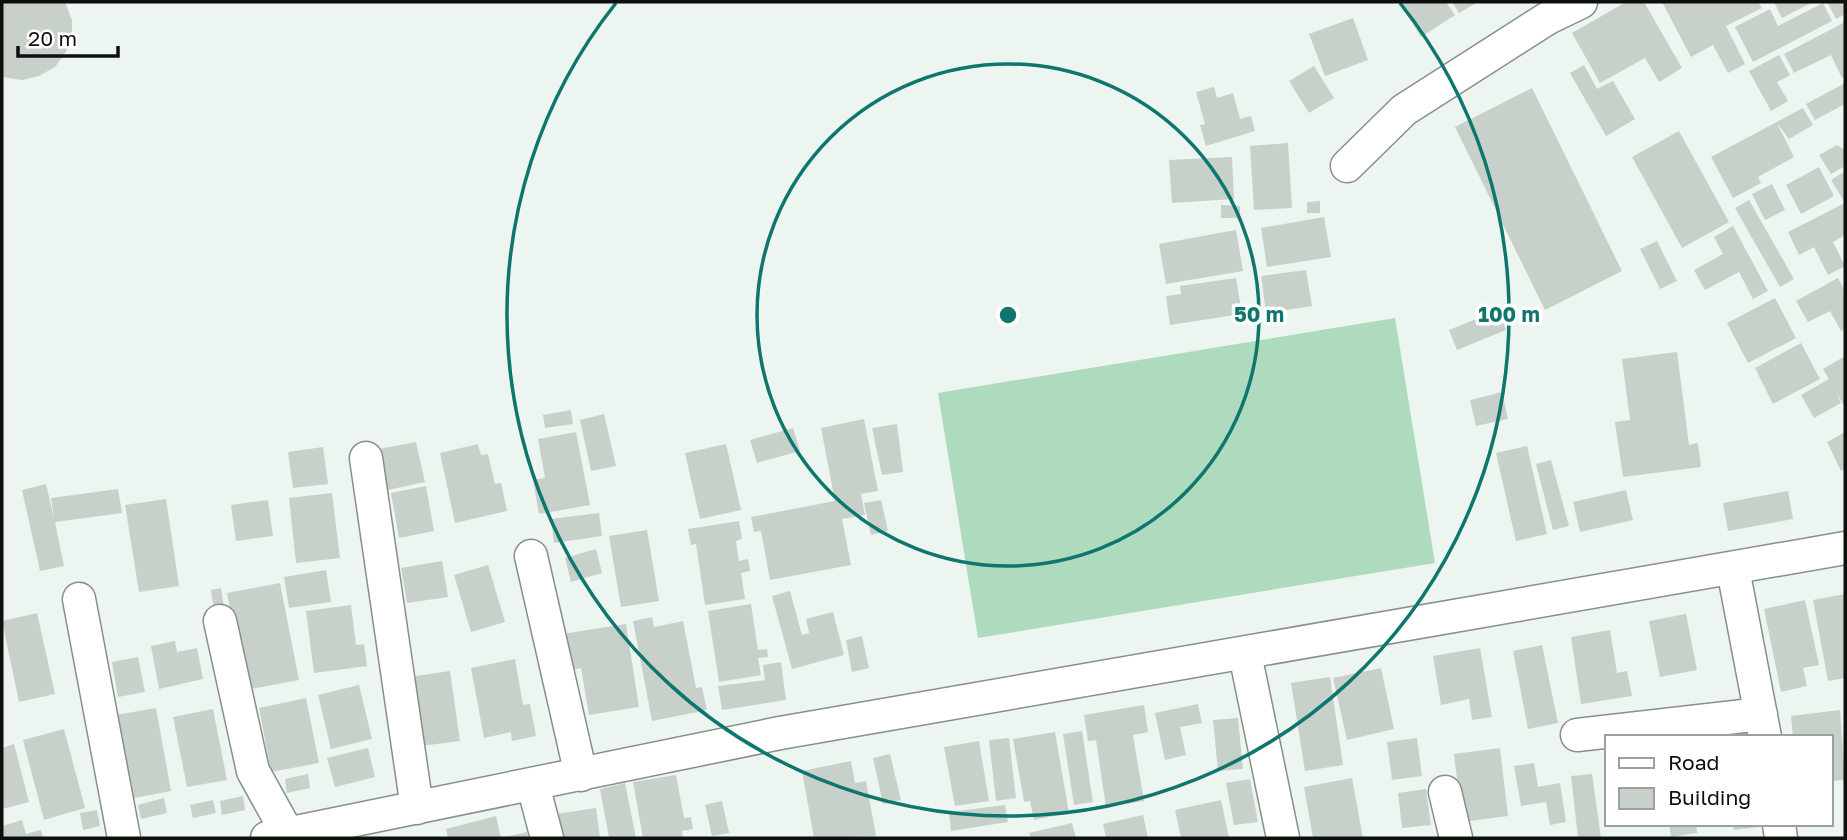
<svg xmlns="http://www.w3.org/2000/svg" width="1847" height="840" font-family="'Golos Text',sans-serif">
<style>
.grass{fill:#aedabd}
.building{fill:#c8d0ca}
.lines{fill:none;stroke-linecap:round;stroke-linejoin:round}
.street-casing{stroke:#888f8a;stroke-width:35}
.street{stroke:#fff;stroke-width:32}
.ring{fill:none;stroke:#0f766e;stroke-width:3.5}
.centre{fill:#0f766e;stroke:#fff;stroke-width:3.5}
.ring-label{font-size:21px;text-anchor:middle;font-weight:bold;fill:#0f766e;stroke:#fff;stroke-width:7;stroke-linejoin:round;paint-order:stroke}
</style>
<rect width="100%" height="100%" fill="#edf5f0"/>
<path class="grass" d="M1395,318L1435,563L978,638L938,393Z"/>
<path class="building" d="M2,2H65L72,20V37L66,52L55,67L39,76L22,80L2,77Z
M1399,2H1446L1455,15L1421,37Z
M1452,2H1478L1459,13Z
M1626,2H1644L1682,68L1659,82L1645,58L1600,83L1572,33Z
M1662,2H1758L1762,8L1726,26L1745,64L1728,73L1713,45L1691,57Z
M1774,2H1813L1782,18Z
M1827,2H1845V14L1836,19Z
M1823,3L1832,21L1753,62L1735,27L1770,9L1778,26Z
M1353,18L1368,60L1325,76L1309,34Z
M1845,22V76L1842,78L1831,55L1794,73L1784,54Z
M1779,55L1790,75L1777,82L1788,101L1771,111L1749,71Z
M1584,65L1597,89L1613,81L1635,119L1606,136L1570,73Z
M1314,66L1334,98L1309,113L1289,81Z
M1845,83V104L1815,120L1806,104Z
M1214,87L1217,98L1233,93L1240,119L1251,116L1255,131L1206,146L1200,125L1205,124L1196,92Z
M1532,88L1622,271L1545,310L1455,127Z
M1803,108L1813,125L1789,139L1777,123L1794,157L1758,177L1761,183L1733,198L1711,157Z
M1679,131L1729,222L1682,248L1632,157Z
M1288,143L1292,208L1254,210L1250,146Z
M1837,145L1845,150V166L1831,174L1819,155Z
M1232,157L1234,199L1172,203L1169,160Z
M1819,167L1834,196L1801,214L1786,185Z
M1845,171V235L1833,242L1845,266L1828,275L1814,247L1799,255L1788,232L1845,203L1831,180Z
M1772,184L1785,210L1765,220L1752,194Z
M1749,200L1794,279L1780,287L1735,208Z
M1320,201V213H1307V202Z
M1221,205L1240,206V218H1221Z
M1324,217L1331,257L1267,267L1261,228Z
M1733,226L1768,291L1753,299L1739,272L1705,290L1694,270L1723,254L1714,237Z
M1236,230L1243,271L1166,284L1159,244Z
M1657,241L1677,281L1660,289L1640,249Z
M1306,270L1312,306L1266,313L1261,276Z
M1236,278L1242,314L1170,325L1166,296L1181,294L1180,286Z
M1838,278L1845,291V329L1841,331L1830,311L1808,322L1796,301Z
M1775,298L1796,338L1748,363L1727,323Z
M1498,310L1506,330L1457,350L1449,330Z
M1801,343L1820,379L1773,404L1755,368Z
M1677,352L1689,445L1698,443L1701,467L1623,477L1615,422L1630,420L1622,359Z
M1845,356V407L1836,392L1841,403L1814,418L1801,395L1829,379L1823,369Z
M1502,392L1508,419L1476,426L1470,400Z
M571,410L573,424L545,428L543,415Z
M604,414L616,466L591,471L580,420Z
M864,419L878,491L861,494L865,515L842,519L851,565L770,580L761,531L754,532L751,517L835,501L821,428Z
M897,424L903,472L882,475L872,428Z
M793,428L800,451L757,463L750,440Z
M576,432L590,505L539,514L533,480L545,478L538,439Z
M1845,432V469L1841,471L1827,442Z
M416,442L425,482L388,490L379,449Z
M478,444L481,455L488,454L495,484L501,483L507,511L455,523L440,453Z
M726,444L741,510L700,519L685,453Z
M1527,446L1547,534L1516,541L1496,453Z
M323,447L328,484L293,488L288,452Z
M1551,460L1569,526L1553,530L1536,464Z
M46,484L54,519L51,498L118,489L122,513L55,522L64,566L40,571L22,490Z
M426,486L434,531L399,538L391,493Z
M1626,490L1633,520L1580,532L1573,502Z
M1788,491L1793,519L1728,531L1723,503Z
M332,493L340,558L296,563L289,498Z
M166,499L179,586L139,592L125,505Z
M268,500L273,536L236,541L231,505Z
M881,500L888,531L871,535L864,503Z
M599,513L602,536L554,543L551,519Z
M739,521L742,539L736,541L739,561L748,559L750,571L741,573L745,599L705,605L696,544L691,545L688,529Z
M647,530L659,601L621,607L609,536Z
M596,549L602,573L571,582L565,558Z
M442,561L448,597L407,603L401,568Z
M488,565L505,622L471,632L454,575Z
M326,570L331,602L289,608L284,577Z
M280,583L299,680L246,690L227,593Z
M221,588L224,608L214,610L211,590Z
M790,591L802,635L809,633L806,619L833,612L844,655L792,669L772,596Z
M1845,594V678L1828,681L1813,600Z
M1805,600L1819,665L1803,668L1807,686L1781,692L1764,609Z
M751,604L758,650L767,649L768,657L758,658L761,675L719,682L708,611Z
M351,605L356,645L364,644L367,666L314,673L306,611Z
M37,613L55,694L19,702L2,621Z
M1686,614L1697,670L1660,677L1649,621Z
M652,617L654,627L683,621L696,688L702,687L707,710L652,721L633,621Z
M626,624L639,707L589,715L581,668L572,670L570,658L560,660L556,635Z
M1610,630L1617,673L1627,671L1632,696L1581,704L1571,637Z
M862,636L869,668L852,672L846,640Z
M175,641L177,652L197,648L203,679L159,689L151,646Z
M1542,645L1558,723L1528,729L1513,651Z
M1480,648L1492,717L1472,720L1469,699L1441,705L1433,656Z
M138,657L145,692L118,697L112,662Z
M515,659L523,705L530,704L536,736L512,741L511,732L484,738L471,668Z
M781,662L786,700L722,710L718,686L765,680L763,665Z
M1381,668L1394,729L1347,740L1333,678Z
M450,671L460,741L413,747L403,678Z
M1330,677L1343,765L1305,771L1291,683Z
M359,685L372,739L331,749L318,695Z
M306,698L319,763L271,772L259,708Z
M1198,704L1202,723L1180,727L1186,755L1165,760L1155,713Z
M1144,705L1148,732L1133,735L1144,801L1106,807L1096,740L1088,741L1084,715Z
M156,708L171,791L124,800L110,716Z
M213,709L227,780L187,787L173,717Z
M1840,710L1845,780L1831,781V737H1793L1791,716Z
M1238,718L1243,769L1218,771L1213,720Z
M1748,728L1749,737H1724L1723,731Z
M64,729L85,808L44,820L23,740Z
M1082,731L1093,802L1074,805L1063,734Z
M1055,732L1069,813L1034,820L1030,801L1024,802L1013,739Z
M1009,738L1016,798L996,801L989,740Z
M1417,738L1422,776L1392,780L1387,742Z
M979,741L989,801L955,806L944,747Z
M14,744L29,802L2,809V748Z
M368,748L375,777L335,787L327,758Z
M1500,748L1508,816L1462,822L1454,754Z
M890,754L901,800L883,804L873,758Z
M851,761L855,783L866,781L876,836L814,838L802,771Z
M1534,763L1538,787L1560,783L1566,822L1550,825L1546,802L1521,806L1514,766Z
M308,774L310,788L287,793L285,779Z
M1592,774L1601,838H1578L1571,776Z
M676,775L684,818L691,817L693,829L682,831L683,838H643L633,782Z
M1352,778L1363,838H1313L1304,787Z
M1250,779L1258,822L1234,825L1226,783Z
M625,783L636,838H609L600,789Z
M1426,789L1431,825L1402,828L1398,793Z
M243,796L245,810L222,815L220,801Z
M164,798L167,813L141,819L138,805Z
M213,800L216,813L193,818L190,805Z
M1221,800L1229,838H1181L1175,810Z
M722,801L729,833L712,836L705,805Z
M1005,805L1008,822L951,831L949,812Z
M596,808L600,838H560L556,814Z
M97,810L100,826L83,830L80,813Z
M1143,815L1148,838H1106L1103,824Z
M496,816L501,838H448L446,829Z
M22,820L26,834L41,830L43,838H2V826Z
M1072,823L1076,838H1031L1029,833Z
M1669,824H1696L1697,833L1671,837Z
M1733,824H1758V827L1734,830Z
M527,832L529,838H506V837Z"/>
<g class="lines">
<g class="street-casing">
<path id="street" d="M1347,166L1404,110L1548,18L1581,2
M366,458L417,808
M531,556L581,775
M1733,569L1765,737
M79,599L124,838
M220,621L253,771L290,838
M1245,654L1283,838
M1577,735L1761,714
M533,785L547,838
M1445,792L1456,838
M1779,824L1781,838
M267,838L780,733L1845,548"/>
</g>
<use href="#street" class="street"/>
</g>
<g class="ring">
<circle cx="1008" cy="315" r="251"/>
<path d="M1400 3A501 501 0 1 1 616 3"/>
</g>
<circle cx="1008" cy="315" r="10" class="centre"/>
<g class="ring-label">
<text x="1259" y="322">50 m</text>
<text x="1509" y="322">100 m</text>
</g>
<rect width="1847" height="840" fill="none" stroke="#0e100e" stroke-width="7"/>
<rect x="1605" y="735" width="228" height="91" fill="#ffffff" stroke="#9f9f9f" stroke-width="2"/>
<rect x="1619" y="758" width="35" height="10" fill="#ffffff" stroke="#9f9f9f" stroke-width="2"/>
<text x="1668" y="770" font-size="21" fill="#0e100e">Road</text>
<rect x="1619" y="788" width="35" height="21" fill="#c8d0ca" stroke="#9f9f9f" stroke-width="2"/>
<text x="1668" y="805" font-size="21" fill="#0e100e">Building</text>
<path d="M18 46v10h100v-10" fill="none" stroke="#0e100e" stroke-width="3.5"/>
<text x="28" y="46" font-size="21" fill="#0e100e" stroke="#ffffff" stroke-width="5" paint-order="stroke">20 m</text>
</svg>
